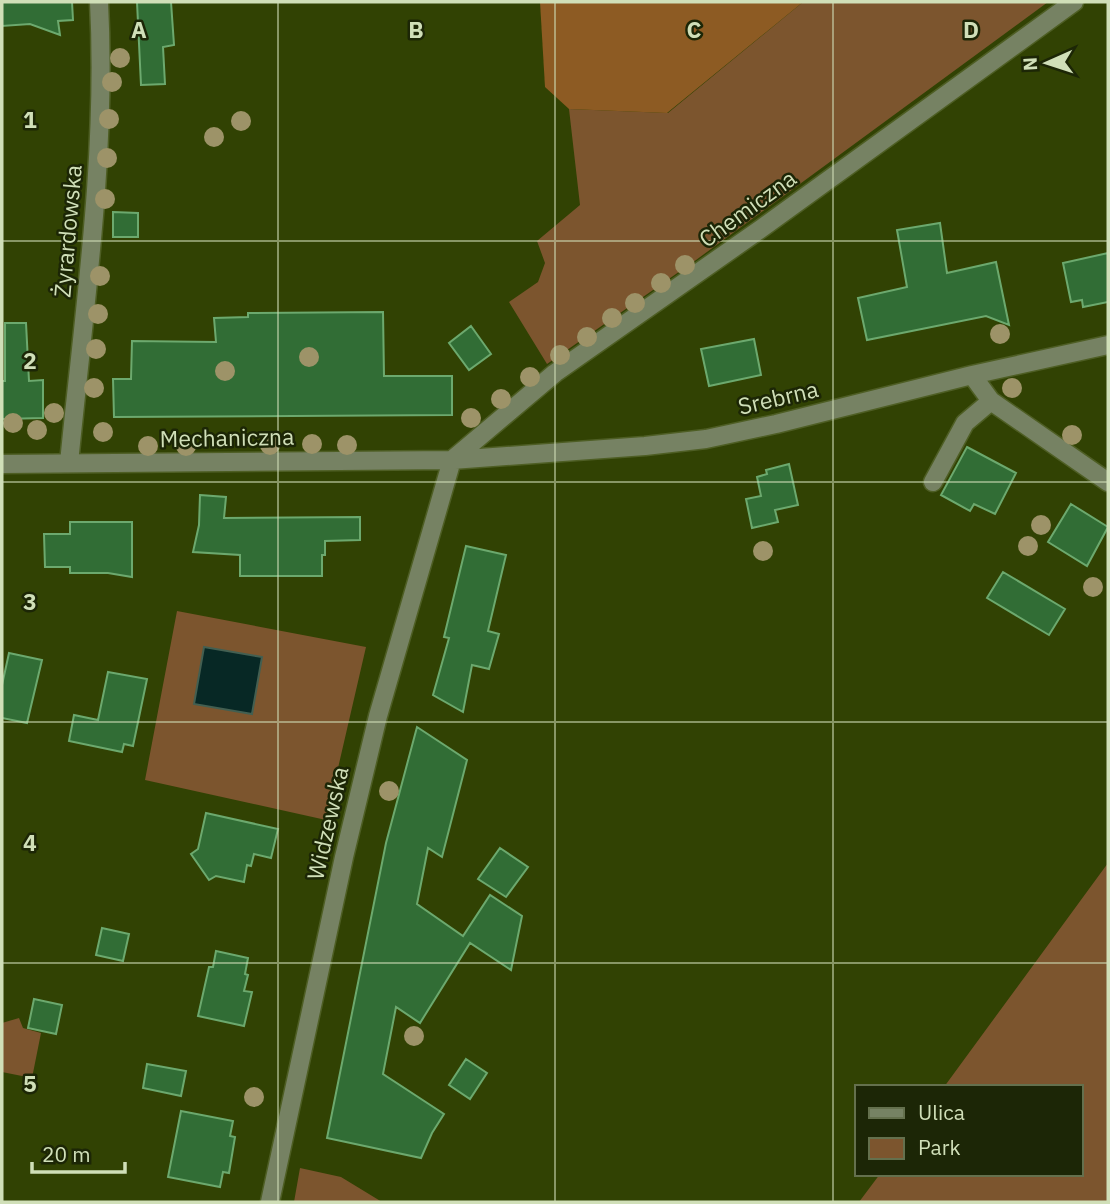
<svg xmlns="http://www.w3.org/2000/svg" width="1110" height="1204" font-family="'IBM Plex Sans',sans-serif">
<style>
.green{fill:#7c552e}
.forest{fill:#8d5b23}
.water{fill:#072825;stroke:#435f51;stroke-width:2}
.building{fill:#316d35;stroke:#6ca96e;stroke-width:2}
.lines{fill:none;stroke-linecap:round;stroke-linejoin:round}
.minor-casing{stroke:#4e5e24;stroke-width:21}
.minor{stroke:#768263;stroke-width:18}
.tree{fill:#9d9368}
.grid{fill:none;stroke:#d0dfb8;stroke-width:2;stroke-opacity:0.55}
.labels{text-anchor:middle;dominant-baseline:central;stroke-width:5;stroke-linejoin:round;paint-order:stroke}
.street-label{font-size:23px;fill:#d0dfb8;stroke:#1c2606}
.grid-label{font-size:23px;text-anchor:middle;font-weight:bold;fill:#d0dfb8;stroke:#1c2606;stroke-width:5;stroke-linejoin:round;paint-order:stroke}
</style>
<rect width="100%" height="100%" fill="#314203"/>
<path class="green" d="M803,2H1048L696,260L547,364L509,302L538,282L545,263L537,241L580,205L569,109L668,113Z
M177,611L366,647L326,820L145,780Z
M1108,863V1202H859L880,1174H1080V1087H944Z
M19,1018L23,1028L41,1033L32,1078L2,1072V1023Z
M300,1168L341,1177L382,1202H294Z"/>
<path class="forest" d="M540,2H803L667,113L569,109L545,87Z"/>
<path class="water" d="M204,647L262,657L252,714L194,704Z"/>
<path class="building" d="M2,2H72L73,20L58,21L60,35L30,24L2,26Z
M137,2H171L174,45L163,47L165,84L141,85Z
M113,212L138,213V237H113Z
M940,223L947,273L996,262L1009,325L986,316L867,340L858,298L907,287L897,230Z
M1108,253V302L1083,307L1082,300L1071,302L1063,263Z
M383,312L384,376H452V415L114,417L113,379H131L132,341L216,342L214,318L248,317V313Z
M5,323H26L29,381L43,380V418L2,419V381H5Z
M471,326L491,354L469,370L449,343Z
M754,339L761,375L709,386L701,349Z
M967,447L1016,473L995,514L974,504L970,511L941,495Z
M789,464L798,505L775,510L778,522L752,528L746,499L761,496L757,477L767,474L766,470Z
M200,495L226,497L224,518L360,517V540L325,541V555H322V576H240V555L193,552L199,525Z
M1071,504L1108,527L1087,566L1048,542Z
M70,522H132V577L108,573H70V567H45L44,534H70Z
M466,546L506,555L488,631L499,634L489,669L472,665L463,712L433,695L449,638L444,637Z
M1003,572L1065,609L1049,635L987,598Z
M9,653L42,660L27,723L2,718V685Z
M108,672L147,679L133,746L124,744L122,752L69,741L74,715L98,720Z
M417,727L467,760L442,857L428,848L417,904L463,936L490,895L522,916L511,970L470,943L420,1023L396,1007L383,1074L444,1114L432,1133L421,1158L327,1138L386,843Z
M206,813L278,829L271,858L254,854L251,866L247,865L244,882L216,876L209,880L191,854L198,849Z
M500,848L528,867L506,897L478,879Z
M102,928L129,934L123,961L96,955Z
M216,951L248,958L245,974L248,975L244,991L252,992L244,1026L198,1016L209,967H213Z
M34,999L62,1005L56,1034L28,1028Z
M466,1059L487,1073L470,1099L449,1085Z
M147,1064L186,1071L181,1096L143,1088Z
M181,1111L233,1121L230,1136L235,1137L229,1173L223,1172L220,1187L168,1177Z"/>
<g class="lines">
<g class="minor-casing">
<path id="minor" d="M972,375L991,401L1108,482
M452,460L555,373L762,228L1074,2
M69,463C84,310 107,156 99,2
M2,464L452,460L645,446L706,439L776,424L972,375L1108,345
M933,482L965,423L991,401
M270,1202L344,857L378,716L452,460"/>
</g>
<use href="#minor" class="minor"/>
</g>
<g class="tree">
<circle cx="120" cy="58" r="10"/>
<circle cx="112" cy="82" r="10"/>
<circle cx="109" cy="119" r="10"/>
<circle cx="241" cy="121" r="10"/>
<circle cx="214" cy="137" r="10"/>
<circle cx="107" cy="158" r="10"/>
<circle cx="105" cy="199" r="10"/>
<circle cx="685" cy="265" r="10"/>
<circle cx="100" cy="276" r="10"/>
<circle cx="661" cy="283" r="10"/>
<circle cx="635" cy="303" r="10"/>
<circle cx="98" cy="314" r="10"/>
<circle cx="612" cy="318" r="10"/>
<circle cx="1000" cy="334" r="10"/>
<circle cx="587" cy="337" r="10"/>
<circle cx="96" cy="349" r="10"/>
<circle cx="560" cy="355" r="10"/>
<circle cx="309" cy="357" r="10"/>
<circle cx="225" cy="371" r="10"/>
<circle cx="530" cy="377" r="10"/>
<circle cx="94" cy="388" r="10"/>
<circle cx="1012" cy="388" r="10"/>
<circle cx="501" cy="399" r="10"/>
<circle cx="54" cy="413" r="10"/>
<circle cx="471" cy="418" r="10"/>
<circle cx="13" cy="423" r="10"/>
<circle cx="37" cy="430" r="10"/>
<circle cx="103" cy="432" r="10"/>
<circle cx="1072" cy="435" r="10"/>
<circle cx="312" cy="444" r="10"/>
<circle cx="270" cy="445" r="10"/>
<circle cx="347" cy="445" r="10"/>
<circle cx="148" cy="446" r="10"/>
<circle cx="186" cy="446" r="10"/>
<circle cx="1041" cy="525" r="10"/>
<circle cx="1028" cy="546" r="10"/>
<circle cx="763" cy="551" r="10"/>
<circle cx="1093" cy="587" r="10"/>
<circle cx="389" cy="791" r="10"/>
<circle cx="414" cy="1036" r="10"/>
<circle cx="254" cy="1097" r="10"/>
</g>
<path class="grid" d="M278,2V1202M555,2V1202M833,2V1202M2,241H1108M2,482H1108M2,722H1108M2,963H1108"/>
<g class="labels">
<g class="street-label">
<text transform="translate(747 208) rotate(-36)">Chemiczna</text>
<text transform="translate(67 231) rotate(-85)">Żyrardowska</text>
<text transform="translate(778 397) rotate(-13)">Srebrna</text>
<text transform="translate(227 437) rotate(-1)">Mechaniczna</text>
<text transform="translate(327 823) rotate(-77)">Widzewska</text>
</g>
</g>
<g class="grid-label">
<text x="139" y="38">A</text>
<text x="416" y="38">B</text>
<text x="694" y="38">C</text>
<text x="971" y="38">D</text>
<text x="30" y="128">1</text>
<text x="30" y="369">2</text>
<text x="30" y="610">3</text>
<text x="30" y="851">4</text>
<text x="30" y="1092">5</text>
</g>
<rect width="1110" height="1204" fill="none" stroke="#d0dfb8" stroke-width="7"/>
<rect x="855" y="1085" width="228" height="91" fill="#1c2606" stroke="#64704d" stroke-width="2"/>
<rect x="869" y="1108" width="35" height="10" fill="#768263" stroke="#64704d" stroke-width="2"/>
<text x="918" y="1120" font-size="21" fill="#d0dfb8">Ulica</text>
<rect x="869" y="1138" width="35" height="21" fill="#7c552e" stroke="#64704d" stroke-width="2"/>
<text x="918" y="1155" font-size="21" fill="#d0dfb8">Park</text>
<g transform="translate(1047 63) rotate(267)" stroke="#1c2606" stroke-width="5" paint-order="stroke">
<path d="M0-5L12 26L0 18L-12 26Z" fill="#d0dfb8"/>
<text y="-10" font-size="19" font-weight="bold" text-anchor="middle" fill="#d0dfb8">N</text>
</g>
<path d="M32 1162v10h93v-10" fill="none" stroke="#d0dfb8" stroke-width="3.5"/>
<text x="42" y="1162" font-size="21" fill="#d0dfb8" stroke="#1c2606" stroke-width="5" paint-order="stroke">20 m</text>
</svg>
